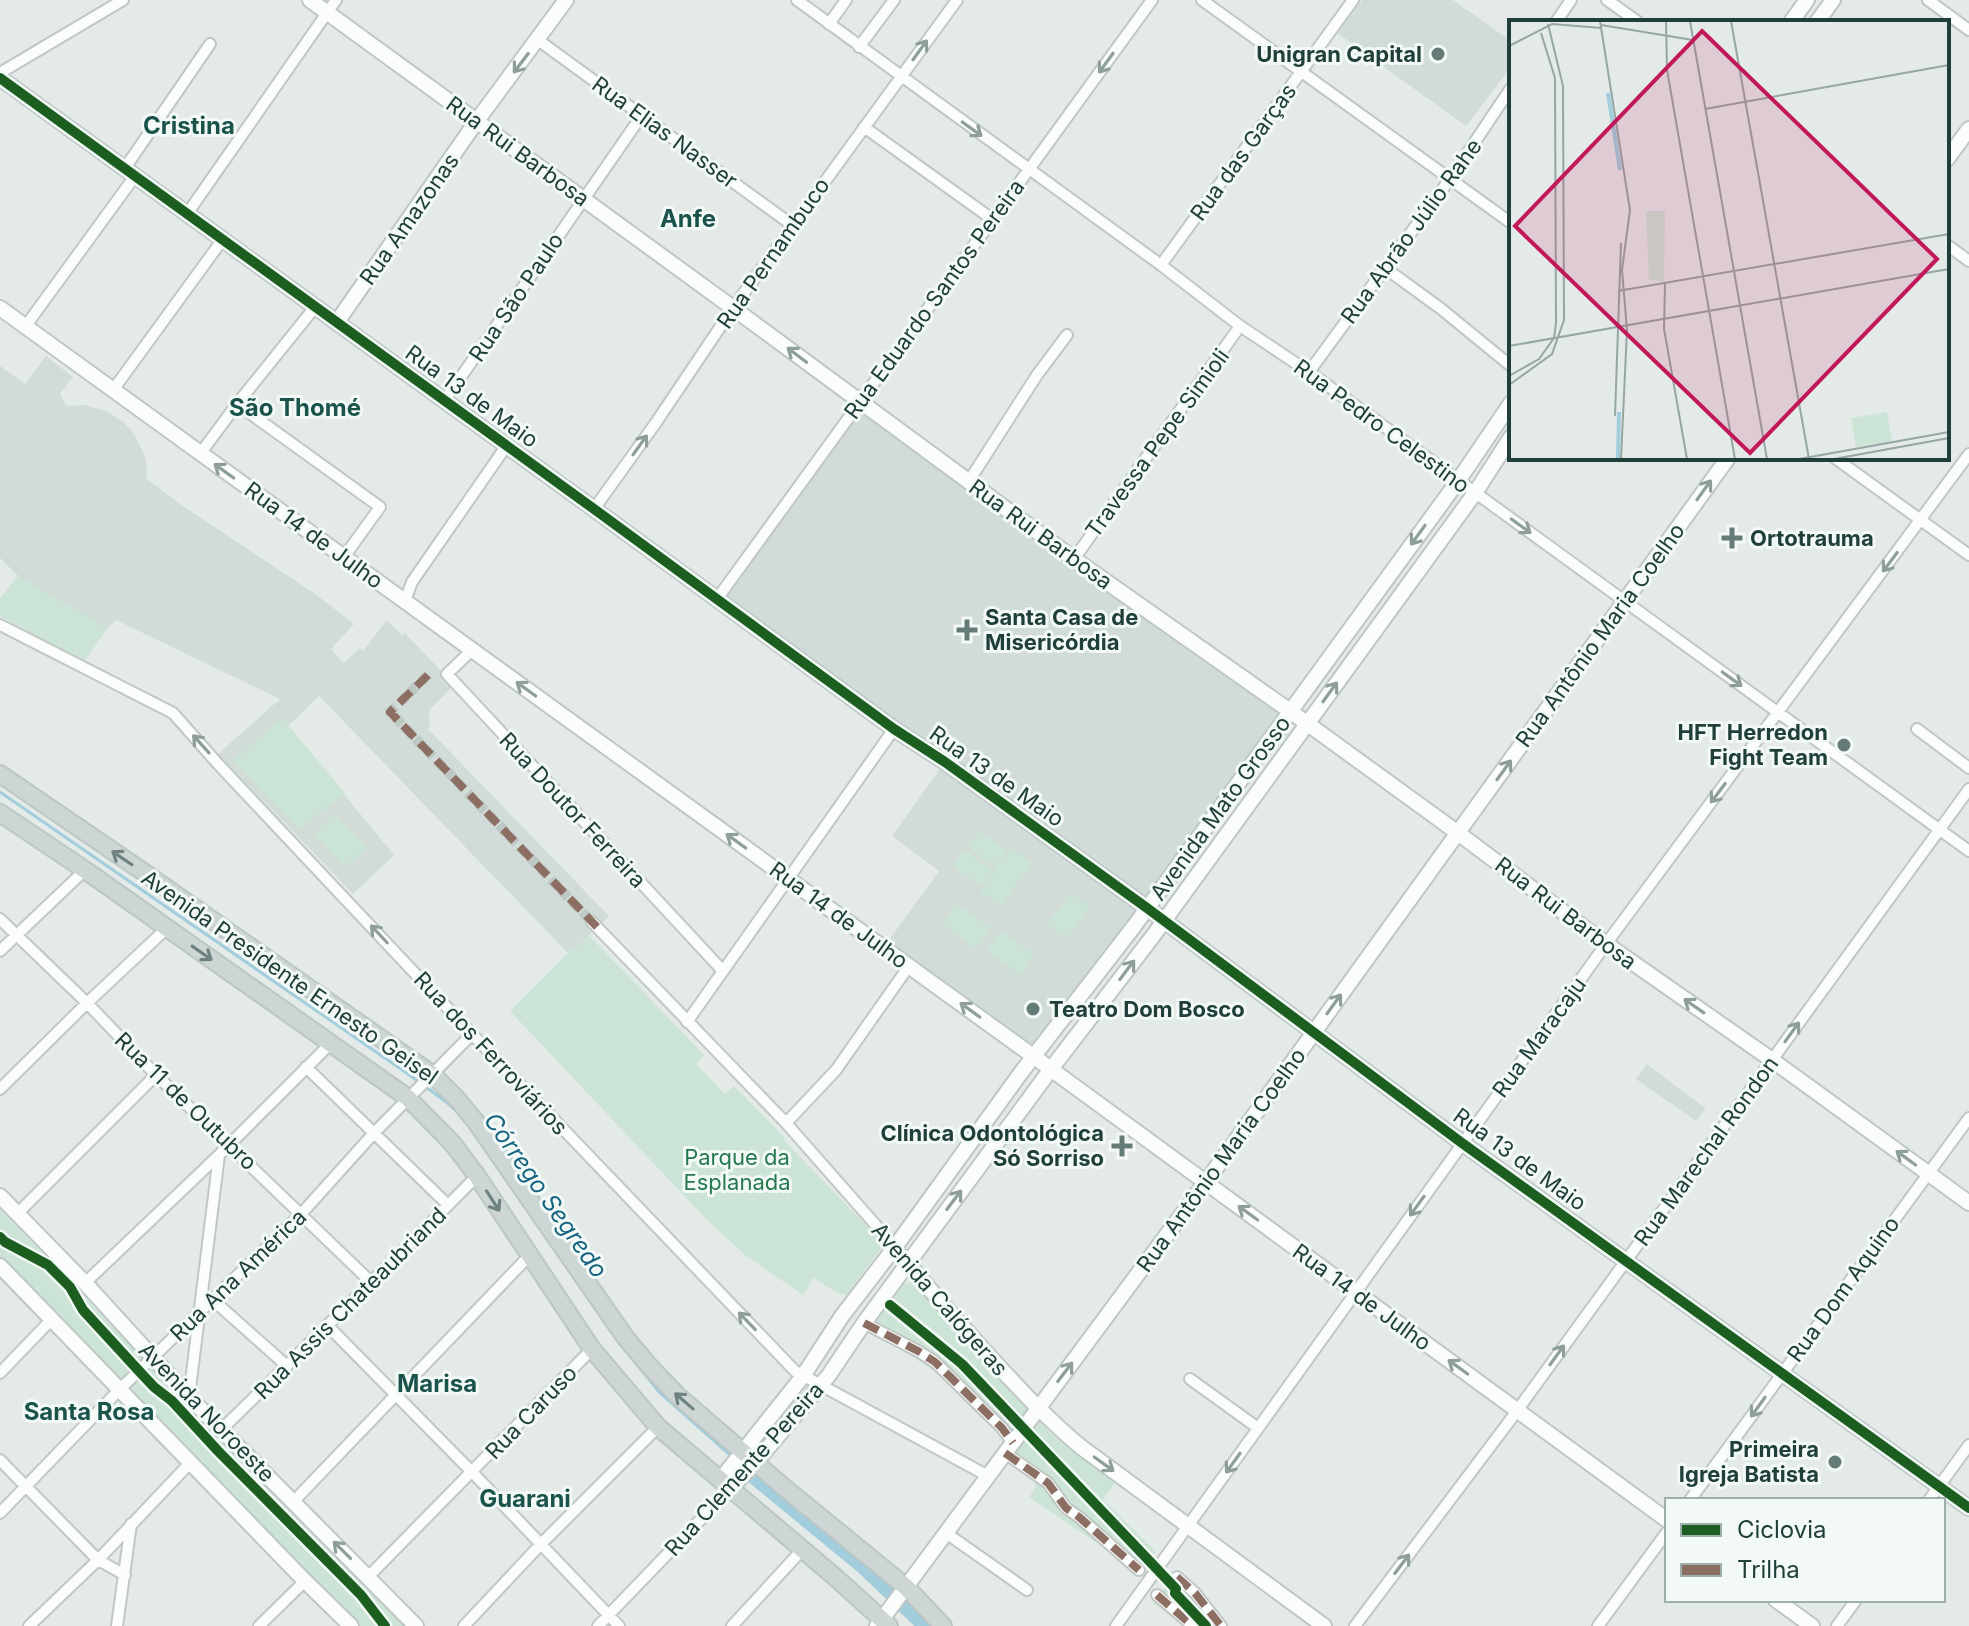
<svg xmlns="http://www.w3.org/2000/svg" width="1969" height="1626" font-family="Inter,sans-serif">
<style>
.built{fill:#d1dcd8}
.green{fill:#cce4d6}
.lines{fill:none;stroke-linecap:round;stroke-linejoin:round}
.stream{stroke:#a1cddc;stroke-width:3}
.river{stroke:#a1cddc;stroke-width:16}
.street-tunnel{stroke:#bdc8c5;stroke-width:10;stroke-dasharray:10 5;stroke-linecap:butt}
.street-casing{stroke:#c1c7c5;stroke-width:14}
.secondary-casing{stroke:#bfc7c5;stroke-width:18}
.primary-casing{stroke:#bcc6c4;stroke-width:20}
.street{stroke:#fbfcfc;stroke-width:10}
.secondary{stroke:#fbfcfc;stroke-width:14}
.primary{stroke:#cdd6d4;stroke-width:16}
.quiet{stroke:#8d6e63;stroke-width:8;stroke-dasharray:16 8;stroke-linecap:butt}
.cycleway-casing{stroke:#f2f9f6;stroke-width:15}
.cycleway{stroke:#1b5e20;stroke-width:10}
.oneway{stroke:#8e9e9b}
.oneway2{stroke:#6e837f}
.poi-dot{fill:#657b77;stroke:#f2f9f6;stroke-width:3}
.labels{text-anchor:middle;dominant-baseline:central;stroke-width:6;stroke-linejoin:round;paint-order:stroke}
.poi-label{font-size:22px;font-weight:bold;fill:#203f3a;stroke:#f2f9f6;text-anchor:end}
.street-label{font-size:22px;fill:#203f3a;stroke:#f2f9f6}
.park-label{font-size:22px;fill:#26794f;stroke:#f2f9f6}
.neighbourhood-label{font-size:24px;font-weight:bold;fill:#1a534b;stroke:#f2f9f6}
.water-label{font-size:24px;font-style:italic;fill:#156380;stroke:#f2f9f6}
.inset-river{fill:none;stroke:#a1cddc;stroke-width:4}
.inset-road{fill:none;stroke:#96a6a2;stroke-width:2}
.view{fill:#c2185b;fill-opacity:0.15;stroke:#c2185b;stroke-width:4}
.inset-edge{fill:none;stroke:#203f3a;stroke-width:4}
</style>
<rect width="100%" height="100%" fill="#e4eae8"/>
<path class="built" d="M1362,0H1453L1511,41V67L1466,126L1337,33Z
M46,356L73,377L60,394L66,406L84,405L107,411L123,422L131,430L136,438L146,459L147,479L180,504L314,593L354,624L331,649L343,663L360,648L363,651L387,620L402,635L405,633L441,671L443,681L451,688L429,711L430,726L428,729L609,916L572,951L571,950L568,953L319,696L288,726L394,855L353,894L218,754L280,699L116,620L107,628L84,662L0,616V599L18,576L0,558V366L25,384Z
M860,401L1290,711L1280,726L1297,745L1277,730L1033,1056L884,947L939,871L892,836L945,762L717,599Z
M1647,1064L1706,1109L1696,1121L1636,1079Z"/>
<path class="green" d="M18,576L107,628L84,662L0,616V599Z
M282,718L345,793L300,829L233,761Z
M334,814L367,847L346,867L314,834Z
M979,831L1006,851L995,867L967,847Z
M1011,848L1032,863L1001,906L980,891Z
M965,850L992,870L981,886L953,866Z
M1071,893L1090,907L1067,939L1047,925Z
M957,904L991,928L976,949L942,924Z
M1001,931L1034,954L1020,975L987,951Z
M589,935L704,1055L696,1064L725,1094L734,1086L785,1138L784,1140L884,1244L847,1295L840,1294L813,1278L803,1295L745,1255L709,1222L510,1011L571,950L572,951Z
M0,1210C62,1272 121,1338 185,1398L405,1626H358L0,1256Z
M912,1282L986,1360V1363L1050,1433L1115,1483L1103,1499L1156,1552L1138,1576L1110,1552L1029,1497L1035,1489V1477C1029,1472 1020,1468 1016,1461C1009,1451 1007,1438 998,1428C966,1391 914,1353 868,1333L904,1284Z
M1178,1570L1198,1587L1227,1626H1184L1153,1603Z"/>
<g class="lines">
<path class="stream" d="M0,792L408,1074L445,1101L462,1116
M624,1348L660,1393L731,1456"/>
<path class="river" d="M744,1468L862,1565L926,1626"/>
<path class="street-tunnel" d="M428,675L390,712L592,922"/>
<g class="street-casing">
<path id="street" d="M797,0L1161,265L1240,326L1309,372L1969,851
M1202,0L1511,223
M1607,0L1638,22
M1928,0L1969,30
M1556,22L1571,0
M829,24L846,0
M538,40L792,225
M859,47L894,0
M0,73L123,0
M864,127L992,219
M125,168L210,44
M187,214L336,0
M1947,245L1969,261
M1161,265L1353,0
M1385,268L1440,308L1511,366
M25,327L135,176
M1309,372L1450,179L1511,88
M113,390L223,239
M445,400L642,115
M237,404L380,507L344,557
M200,454L237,404L315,307
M1835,458L1969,555
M969,481L1037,375L1067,335
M594,509L655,424L733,308L957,0
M1074,559L1240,326
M717,599L1152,0
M405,601L412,582L507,445
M0,625L173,713L218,764L472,1034L795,1371L988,1476
M472,650L447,674L723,971
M1917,729L1969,768
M0,919L87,1003L156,1075L372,1283
M592,922L786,1123L895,1247
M0,951L85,870
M687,1022L894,729
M306,1067L448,1205
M0,1089L87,1003L167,928
M786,1123L836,1070L909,966
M17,1214L156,1075
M85,1283L219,1155L331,1043
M213,1300L287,1366
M864,1323L918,1351L935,1362L1002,1428L1013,1443
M327,1325L472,1472L619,1626
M0,1373L51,1320
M1190,1379L1258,1428
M189,1397L219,1155
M222,1429C308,1345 393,1261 477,1176
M1005,1453L1048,1483L1066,1508L1079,1517L1139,1570
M0,1460L98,1560L125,1575
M1690,1500L1969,1118
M1929,1500L1969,1445
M294,1501L529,1256
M0,1513L119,1390L302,1213L374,1133L472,1034
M946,1533L1027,1590
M368,1577L592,1349
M1177,1577L1195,1593L1221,1626
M1157,1595L1193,1626
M29,1626L98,1560L190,1463
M117,1626L131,1524
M259,1626L305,1581
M464,1626L541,1544L658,1427
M598,1626L730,1489
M732,1626L802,1550
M1116,1626L1606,944L1969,454
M1355,1626L1511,1419L1969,789
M1598,1626L1667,1532
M1837,1626L1856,1600"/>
</g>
<g class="secondary-casing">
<path id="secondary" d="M310,0L733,308L1074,559L1290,711L1458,833L1606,944L1772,1060L1969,1203
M1791,22L1807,0
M1817,22L1833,0
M0,78L594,509L894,729L945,762L1147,908L1462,1143L1969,1508
M1947,159L1969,129
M0,308L1033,1056L1667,1520
M337,322L476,122L566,0
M0,1196L85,1283L189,1397L416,1626
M903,1257C930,1291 959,1323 988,1355C1018,1387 1047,1419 1081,1447L1324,1626
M0,1266L305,1581L351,1626
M721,1479L803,1376L842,1316L895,1247L1020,1074L1135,925L1458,481L1511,403
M730,1489L756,1462L829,1375L864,1323L1051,1069L1153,936L1475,493L1511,437
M1776,1600L1812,1626
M877,1626L1206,1182L1728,458"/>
</g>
<g class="primary-casing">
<path id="primary" d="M0,774L145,873L433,1075L457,1099L476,1122L625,1337L650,1367L678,1396L786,1489L906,1587L943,1626
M0,813L85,870L408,1098L453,1144L477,1176L592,1349L658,1427L835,1577L889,1626"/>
</g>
<use href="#street" class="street"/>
<use href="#secondary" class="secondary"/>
<use href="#primary" class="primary"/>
<path class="quiet" d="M428,675L390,712L597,927
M864,1323L918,1351L935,1362L1002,1428L1013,1443
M1005,1453L1048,1483L1066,1508L1079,1517L1139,1570
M1177,1577L1195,1593L1221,1626
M1157,1595L1187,1621"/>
<g class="cycleway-casing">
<path id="cycleway" d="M0,78L594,509L894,729L945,762L1147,908L1462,1143L1969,1508
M0,1237L5,1242L48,1265L70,1287L83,1310L139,1371L154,1387L172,1401L218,1451L361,1595L385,1626
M890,1305L962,1364L1176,1589L1175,1593L1206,1626"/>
</g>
<use href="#cycleway" class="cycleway"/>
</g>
<defs><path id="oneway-shaft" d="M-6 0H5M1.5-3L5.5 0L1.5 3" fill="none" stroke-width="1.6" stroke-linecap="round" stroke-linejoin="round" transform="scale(2)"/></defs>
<g class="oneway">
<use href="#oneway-shaft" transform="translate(920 50) rotate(-54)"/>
<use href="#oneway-shaft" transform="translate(521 63) rotate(127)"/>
<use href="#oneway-shaft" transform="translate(1106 63) rotate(126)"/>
<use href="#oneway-shaft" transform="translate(972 129) rotate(36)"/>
<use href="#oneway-shaft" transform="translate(797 355) rotate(-143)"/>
<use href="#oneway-shaft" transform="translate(640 445) rotate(-54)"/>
<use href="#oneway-shaft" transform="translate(224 471) rotate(-144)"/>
<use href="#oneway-shaft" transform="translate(1704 490) rotate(-54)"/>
<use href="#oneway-shaft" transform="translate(1521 526) rotate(36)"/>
<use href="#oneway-shaft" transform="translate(1418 535) rotate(126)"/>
<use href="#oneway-shaft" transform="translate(1890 562) rotate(127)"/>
<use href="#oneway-shaft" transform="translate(1732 679) rotate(36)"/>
<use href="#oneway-shaft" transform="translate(526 689) rotate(-144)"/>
<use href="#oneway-shaft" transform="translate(1330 692) rotate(-54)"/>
<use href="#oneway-shaft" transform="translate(201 744) rotate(-132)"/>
<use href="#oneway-shaft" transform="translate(1504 770) rotate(-54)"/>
<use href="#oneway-shaft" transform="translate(1718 793) rotate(127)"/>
<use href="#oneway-shaft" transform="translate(736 841) rotate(-144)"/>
<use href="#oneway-shaft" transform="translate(379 934) rotate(-133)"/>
<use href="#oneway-shaft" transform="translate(1127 970) rotate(-53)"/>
<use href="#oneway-shaft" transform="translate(1334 1004) rotate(-54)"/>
<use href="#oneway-shaft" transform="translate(1694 1006) rotate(-145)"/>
<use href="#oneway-shaft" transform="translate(970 1010) rotate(-144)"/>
<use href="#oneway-shaft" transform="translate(1792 1032) rotate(-54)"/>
<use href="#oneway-shaft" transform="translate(1906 1158) rotate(-144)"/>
<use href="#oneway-shaft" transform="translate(954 1200) rotate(-53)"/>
<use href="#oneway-shaft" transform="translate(1417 1206) rotate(126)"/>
<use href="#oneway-shaft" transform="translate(1248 1213) rotate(-144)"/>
<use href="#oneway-shaft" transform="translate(747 1321) rotate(-134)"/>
<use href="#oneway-shaft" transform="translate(1557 1355) rotate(-54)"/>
<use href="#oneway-shaft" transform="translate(1458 1367) rotate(-144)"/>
<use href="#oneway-shaft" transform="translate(1065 1372) rotate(-53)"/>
<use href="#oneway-shaft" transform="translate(1758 1407) rotate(126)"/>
<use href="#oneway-shaft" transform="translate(1233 1463) rotate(126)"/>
<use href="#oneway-shaft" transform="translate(1104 1464) rotate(36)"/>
<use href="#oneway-shaft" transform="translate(342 1550) rotate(-135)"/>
<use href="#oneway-shaft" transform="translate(1402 1564) rotate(-53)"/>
</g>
<g class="oneway2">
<use href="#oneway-shaft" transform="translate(122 858) rotate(-146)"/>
<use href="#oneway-shaft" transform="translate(202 953) rotate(35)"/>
<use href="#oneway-shaft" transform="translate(493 1201) rotate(57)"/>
<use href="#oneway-shaft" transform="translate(684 1401) rotate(-139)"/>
</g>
<g class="poi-dot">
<circle cx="1438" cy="54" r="8"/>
<path d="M1728 526h8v8h8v8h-8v8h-8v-8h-8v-8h8z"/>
<path d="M963 618h8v8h8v8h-8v8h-8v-8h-8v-8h8z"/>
<circle cx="1844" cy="745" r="8"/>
<circle cx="1033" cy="1009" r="8"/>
<path d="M1118 1134h8v8h8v8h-8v8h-8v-8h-8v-8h8z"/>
<circle cx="1835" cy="1462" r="8"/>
</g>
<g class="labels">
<g class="poi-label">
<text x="1422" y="54">Unigran Capital</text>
<text x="1750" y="538" text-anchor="start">Ortotrauma</text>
<text x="985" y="617" text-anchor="start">Santa Casa de<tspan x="985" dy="25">Misericórdia</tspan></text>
<text x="1828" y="732">HFT Herredon<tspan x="1828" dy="25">Fight Team</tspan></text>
<text x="1049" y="1009" text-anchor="start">Teatro Dom Bosco</text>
<text x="1104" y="1133">Clínica Odontológica<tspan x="1104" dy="25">Só Sorriso</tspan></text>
<text x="1819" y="1449">Primeira<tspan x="1819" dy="25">Igreja Batista</tspan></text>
</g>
<g class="street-label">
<text transform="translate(665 132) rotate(36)">Rua Elias Nasser</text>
<text transform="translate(518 151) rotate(36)">Rua Rui Barbosa</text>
<text transform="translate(1243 152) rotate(-54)">Rua das Garças</text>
<text transform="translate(409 219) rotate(-55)">Rua Amazonas</text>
<text transform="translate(1411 231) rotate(-54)">Rua Abrão Júlio Rahe</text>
<text transform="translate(773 253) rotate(-55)">Rua Pernambuco</text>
<text transform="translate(516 297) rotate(-56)">Rua São Paulo</text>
<text transform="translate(934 299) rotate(-54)">Rua Eduardo Santos Pereira</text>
<text transform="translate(472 396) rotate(36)">Rua 13 de Maio</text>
<text transform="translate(1382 426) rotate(36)">Rua Pedro Celestino</text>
<text transform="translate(1157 443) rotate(-54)">Travessa Pepe Simioli</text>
<text transform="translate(1041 534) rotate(36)">Rua Rui Barbosa</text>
<text transform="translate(314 535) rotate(36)">Rua 14 de Julho</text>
<text transform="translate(1600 635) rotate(-54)">Rua Antônio Maria Coelho</text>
<text transform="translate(997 776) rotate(35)">Rua 13 de Maio</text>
<text transform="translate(1220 808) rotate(-54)">Avenida Mato Grosso</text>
<text transform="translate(573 810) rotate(47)">Rua Doutor Ferreira</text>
<text transform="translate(1566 913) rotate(37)">Rua Rui Barbosa</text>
<text transform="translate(839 915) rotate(36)">Rua 14 de Julho</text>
<text transform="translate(290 977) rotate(35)">Avenida Presidente Ernesto Geisel</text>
<text transform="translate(1539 1037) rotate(-54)">Rua Maracaju</text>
<text transform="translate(491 1053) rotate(47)">Rua dos Ferroviários</text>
<text transform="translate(186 1101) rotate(44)">Rua 11 de Outubro</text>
<text transform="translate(1706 1151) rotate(-54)">Rua Marechal Rondon</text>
<text transform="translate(1520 1159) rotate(36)">Rua 13 de Maio</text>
<text transform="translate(1221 1160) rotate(-54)">Rua Antônio Maria Coelho</text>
<text transform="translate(238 1275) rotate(-44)">Rua Ana América</text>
<text transform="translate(1843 1289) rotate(-54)">Rua Dom Aquino</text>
<text transform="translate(1362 1297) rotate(36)">Rua 14 de Julho</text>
<text transform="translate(940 1299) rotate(49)">Avenida Calógeras</text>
<text transform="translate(350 1303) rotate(-45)">Rua Assis Chateaubriand</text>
<text transform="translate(207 1412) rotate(46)">Avenida Noroeste</text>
<text transform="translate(531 1412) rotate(-46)">Rua Caruso</text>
<text transform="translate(744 1469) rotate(-48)">Rua Clemente Pereira</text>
</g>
<g class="park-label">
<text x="737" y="1157">Parque da<tspan x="737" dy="25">Esplanada</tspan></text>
</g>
<g class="neighbourhood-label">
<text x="189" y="125">Cristina</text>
<text x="688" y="218">Anfe</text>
<text x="295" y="407">São Thomé</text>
<text x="437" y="1383">Marisa</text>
<text x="89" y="1411">Santa Rosa</text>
<text x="525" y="1498">Guarani</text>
</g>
<g class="water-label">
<text transform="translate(546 1195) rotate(55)">Córrego Segredo</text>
</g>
</g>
<g transform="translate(1509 20)">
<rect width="440" height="440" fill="#e4eae8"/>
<path d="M137,191H156L155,262L140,259ZM378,392L383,421L347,427L342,398Z" fill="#cce4d6"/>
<path class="inset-river" d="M99,73L111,150M109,438L110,392"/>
<path class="inset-road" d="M91,1L121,190L113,250L118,310L112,439M157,1L158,50L226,439M181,1L258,439M222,1L300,439M92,5L184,20M0,26L43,4L93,8M196,89L440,45M156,264L155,309L178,439M109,271L440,214M0,326L440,249M0,356L30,339L45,318L47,303L46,58L32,13M0,365L43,334L55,300L54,66L39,4M106,396L112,223M290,439L440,412M325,439L440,418"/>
<path class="view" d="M193,11L428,239L241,433L6,206Z"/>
<rect width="440" height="440" class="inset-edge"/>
</g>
<rect x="1665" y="1498" width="280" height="104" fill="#f2f9f6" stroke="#9eafab" stroke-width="2"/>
<rect x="1681" y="1524" width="40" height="12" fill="#1b5e20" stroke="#9eafab" stroke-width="2"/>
<text x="1737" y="1538" font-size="24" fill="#203f3a">Ciclovia</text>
<rect x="1681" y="1564" width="40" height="12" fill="#8d6e63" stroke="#9eafab" stroke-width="2"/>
<text x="1737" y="1578" font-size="24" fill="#203f3a">Trilha</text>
</svg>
